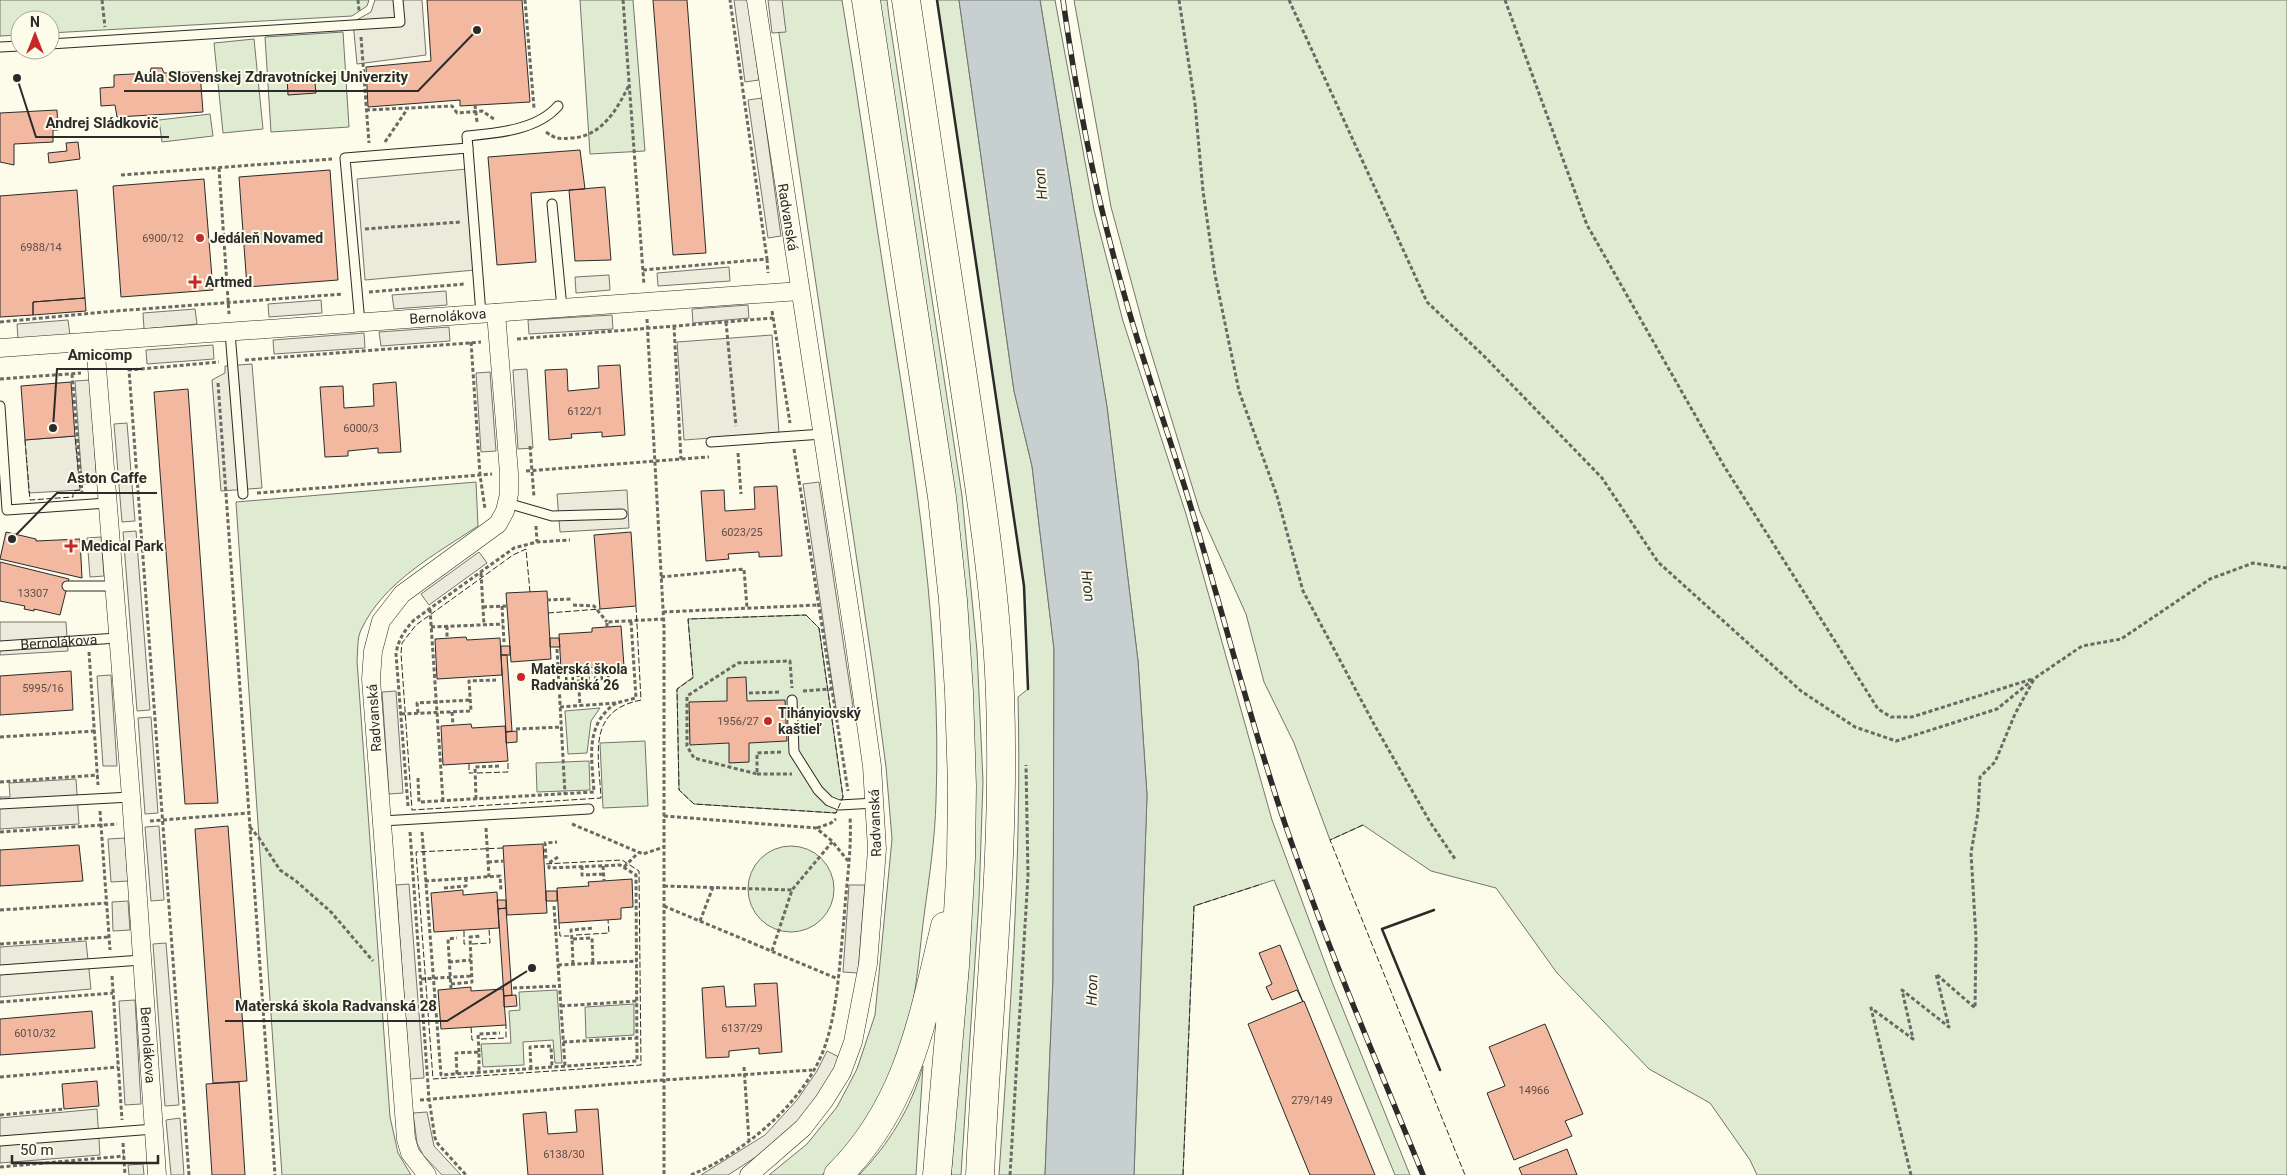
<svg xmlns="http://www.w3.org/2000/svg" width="2287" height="1175" font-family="Roboto,sans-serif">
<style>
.green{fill:#deebd1;stroke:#74746e}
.parking{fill:#eceadb;stroke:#74746e}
.water{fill:#c7d0d0;stroke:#74746e}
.building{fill:#f2b8a0;stroke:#2b2b2b}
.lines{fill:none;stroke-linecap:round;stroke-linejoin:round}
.lane-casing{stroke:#2b2b2b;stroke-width:11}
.street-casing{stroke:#2b2b2b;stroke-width:19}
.highway-casing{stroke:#2b2b2b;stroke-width:29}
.path{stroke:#6a6964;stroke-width:3;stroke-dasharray:4 2.5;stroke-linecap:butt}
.lane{stroke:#fdfbea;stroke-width:9}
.street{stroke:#fdfbea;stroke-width:18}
.highway{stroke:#fdfbea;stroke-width:28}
.rail-casing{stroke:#2b2b2b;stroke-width:5.5}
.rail{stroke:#fdfbea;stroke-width:4;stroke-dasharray:11;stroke-linecap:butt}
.hedge{stroke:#34623c;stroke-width:4;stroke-dasharray:2.5 4;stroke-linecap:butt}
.fence{stroke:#2b2b2b;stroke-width:1;stroke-dasharray:6 2.5;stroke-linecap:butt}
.wall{stroke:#2b2b2b;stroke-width:2.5}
.poi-dot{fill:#c62828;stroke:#fdfbea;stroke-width:2}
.labels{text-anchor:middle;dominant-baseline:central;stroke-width:4;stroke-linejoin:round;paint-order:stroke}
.number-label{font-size:11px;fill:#5d4e48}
.street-label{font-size:14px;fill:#2b2b2b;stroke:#fdfbea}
.poi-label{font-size:14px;font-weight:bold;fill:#2b2b2b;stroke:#fdfbea;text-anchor:start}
.water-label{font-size:15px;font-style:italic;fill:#2b2b2b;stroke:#fdfbea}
.leader{fill:none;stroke:#2b2b2b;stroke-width:2}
.callout-dot{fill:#2b2b2b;stroke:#fdfbea;stroke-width:2}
.callout-label{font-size:15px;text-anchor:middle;font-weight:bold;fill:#2b2b2b;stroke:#fdfbea;stroke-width:4;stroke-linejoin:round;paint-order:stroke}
</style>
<rect width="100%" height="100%" fill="#fdfbea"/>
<path class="green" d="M0,0H369L367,6L352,16L50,33V20H20V35L0,36Z
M580,0H633L645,151L590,154Z
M774,0H842C859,102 873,204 889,306C915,469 942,636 936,801C935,840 929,878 924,916C918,961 916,1011 899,1053C881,1100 857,1139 822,1175H769L807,1144L837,1107L857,1069L875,1015L892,839L886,767L874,676Z
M878,0H887L889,17L962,496L977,651L983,781L979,900L961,1175H951L971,900Z
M937,0H959L1014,391L1032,466L1054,649L1053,979L1045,1175H999C1010,1015 1022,858 1018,697L1028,689L1024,586Z
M1040,0H1055L1094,210L1123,321L1186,514L1272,820L1332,982L1410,1175H1395L1274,880L1194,906L1183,1175H1134L1147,795L1138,661L1107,407Z
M1074,0H2287V1175H1757L1750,1160L1710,1103L1649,1069L1557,973L1496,888L1431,871L1363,825L1330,840L1294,743L1264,682L1246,614L1200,512L1146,336L1111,207Z
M343,32L349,127L271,132L265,37Z
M254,39L263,129L223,133L214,43Z
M210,114L213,136L162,142L159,120Z
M476,482L478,526C436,554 383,582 361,630C357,638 358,651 357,661L390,1117L398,1153L411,1175H282L236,502Z
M806,615L819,628L843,797L836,813L694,804L679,790L677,689L693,677L688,619Z
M600,708L591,721L587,753L568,754L565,711Z
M645,741L648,806L603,808L600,743Z
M589,761L590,790L537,792L536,763Z
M748 889a43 43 0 1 1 86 0a43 43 0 1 1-86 0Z
M557,990L562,1063H555L553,1040L523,1042L524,1065L483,1067L481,1044L511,1043L509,1011L520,1010L519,992Z
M634,1004V1035L586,1038L585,1007Z
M923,1066L916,1175H859C889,1144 911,1108 923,1066Z"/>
<path class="parking" d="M375,0H422L426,55L357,64L353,22L371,12Z
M734,0H748L759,80L745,82Z
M768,0H782L786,32L772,33Z
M762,98L781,236L768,238L748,100Z
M467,169L475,270L365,280L357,179Z
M729,267L730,281L658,286L657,273Z
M609,275L610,290L576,293L575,277Z
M446,291L447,305L394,309L392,295Z
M321,300L322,313L269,317L268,304Z
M748,305L749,318L693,323L692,309Z
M195,309L197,324L144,329L143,313Z
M612,315L613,329L529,334L528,320Z
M68,320L70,335L18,339L17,324Z
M449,327L450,341L381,346L379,332Z
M364,333L365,348L274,354L273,340Z
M772,335L779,433L684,440L677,342Z
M213,345L214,359L147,364L146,350Z
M252,364L262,488L221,491L212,380L225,373V366Z
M527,369L533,448L518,449L513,370Z
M490,372L496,451L481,452L476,373Z
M90,380L97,483L82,484L75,381Z
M127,423L135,521L122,522L114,424Z
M75,436L80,490L29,493L25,440Z
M819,482L853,707L836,709L803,484Z
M627,490L629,528L560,532L557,494Z
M136,531L150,710L137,711L123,532Z
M101,537L104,576L90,577L87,538Z
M479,552L487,563L429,605L421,594Z
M0,622H66L68,651L0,655Z
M111,675L117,766H103L97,676Z
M396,691L403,793L389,794L382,692Z
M151,717L158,813L145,814L138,718Z
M76,779L79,824L0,829V797H10L9,783Z
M159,826L164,900L151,901L145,827Z
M125,838L128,881L111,882L108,839Z
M409,884L424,1078L410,1079L396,885Z
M849,885H865L858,973L843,972Z
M128,901L130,930L113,931L112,902Z
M86,941L91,989L0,997V947Z
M166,943L179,1105L165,1106L153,944Z
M135,1000L141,1104L125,1105L119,1001Z
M827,1051L839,1057L830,1078L809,1109L787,1133L773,1146L728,1175H701L765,1135L797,1100L817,1071Z
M97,1109L100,1155L0,1163V1118Z
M427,1112L434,1146L461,1175H442L423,1155L417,1143L413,1113Z
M180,1118L184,1175H171L166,1120Z
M143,1164L144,1175H129L128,1165Z"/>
<path class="water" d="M959,0H1040L1107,407L1138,661L1147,795L1134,1175H1045L1053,979L1054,649L1032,466L1014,391Z"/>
<path class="building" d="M427,0H522L530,102L460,106V100L368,107L366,67L431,61Z
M653,0H687L706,253L673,255Z
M151,68H162L164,73L200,72L203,112L117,117L115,105L101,106L100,88L114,87V75L150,73Z
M314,74L316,93L288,95L287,76Z
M57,110L58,130H53V142L14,144V165L0,162V113Z
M78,142L80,159L49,163L48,153L67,151L66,143Z
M580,150L585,189L531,193L536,262L497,265L488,157Z
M330,170L338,280L247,287L239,177Z
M204,179L213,290L121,297L113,186Z
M605,187L611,260L575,261L569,190Z
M77,190L85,298L33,302V315L0,317V196Z
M85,298L86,311L33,315V302Z
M620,365L625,435L602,437V432L571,434L572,438L549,440L545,370L567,369L568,391L599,388L598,366Z
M71,382L75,436L25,440L21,386Z
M396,382L401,452L378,453V448L348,451V456L325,457L320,387L343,386L344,408L374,406L373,384Z
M188,389L218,803L185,804L154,392Z
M777,486L782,556L759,557V552L728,554L729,559L706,561L701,491L724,490L725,511L755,509L754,487Z
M6,532L36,539V541L80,539L82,578L0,559Z
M631,532L636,606L600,609L594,535Z
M0,562L69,579L60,615L34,609V611L24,609L25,606L0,601Z
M547,591L551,659L511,662L506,593Z
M621,626L624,666L561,669L559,634L592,632V628Z
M466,637L467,640L500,638L502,675L437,679L435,639Z
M550,638H559L560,647H550Z
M501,646H510V655H501Z
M501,655H507L512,731L506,732Z
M71,671L73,710L0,715V676Z
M746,677L747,701L785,700L787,741L749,743V762L729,763V743L690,745L689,702L727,701V678Z
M471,724L472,728L505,726L508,761L443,765L441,726Z
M517,731V742L506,743V732Z
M228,826L247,1081L213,1083L195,829Z
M543,844L547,913L507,915L503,846Z
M79,845L83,881L0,886V850Z
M632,879L633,907L621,908V919L559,923L557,888L589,886L588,882Z
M463,890V895L497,892L499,928L434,932L431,893Z
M546,891H557V901H546Z
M497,900H506V908L498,909Z
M506,908L512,995L504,996L498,909Z
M1280,945L1303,1002L1297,990L1272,1000L1266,987L1272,984L1259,953Z
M777,983L782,1052L759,1054V1048L729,1051V1057L706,1058L702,988L724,986L726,1007L756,1006L754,984Z
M471,987V991L503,989L506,1025L441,1029L438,990Z
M516,995L517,1006L504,1007V996Z
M1304,1001L1375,1175H1310L1248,1024Z
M92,1011L95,1048L0,1055V1019Z
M1545,1024L1583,1114L1565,1121L1572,1136L1514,1160L1487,1093L1505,1086L1489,1047Z
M97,1081L99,1106L64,1109L62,1084Z
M239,1082L245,1175H212L206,1084Z
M598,1109L603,1175H528L523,1114L546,1112L548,1134L577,1132L575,1110Z
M1567,1149L1577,1175H1522L1519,1168Z"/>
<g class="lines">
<g class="lane-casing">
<g id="lane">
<path d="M50,44L400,22L398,0"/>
<path d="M0,47L20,46"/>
<path d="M552,204L562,308"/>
<path d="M481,314L467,136C498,133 537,130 558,106"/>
<path d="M360,323L345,158L468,148"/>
<path d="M230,332L243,494"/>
<path d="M0,406L7,510L107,503"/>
<path d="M711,442L823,434"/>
<path d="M507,503L552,516L622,514"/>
<path d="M67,586H113"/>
<path id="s1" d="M0,646L117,638"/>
<path d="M792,700L794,752L818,790L829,801L839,805L876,803"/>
<path d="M0,804L131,797"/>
<path d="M382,821L589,809"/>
<path d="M0,970L142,960"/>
<path d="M0,1141L154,1129"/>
</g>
</g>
<g class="street-casing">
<g id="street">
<path id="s2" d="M95,342L131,797L157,1175"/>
<path id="s3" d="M0,348L800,291"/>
<path d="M427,1175L410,1153L406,1139L371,679L373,651L381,621L402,594L498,524L505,511L509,494V473L496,313"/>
<path d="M749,1175L803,1128L824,1101L842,1072L853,1042L868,964L877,849L872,766L854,639L756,0"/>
</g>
</g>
<g class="highway-casing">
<path id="highway" d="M866,0L942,497L953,600L959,692L962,786L961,859L955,966L937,1175
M906,0C924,123 943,247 962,370C978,478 996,586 1000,694C1006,855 987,1014 980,1175
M838,1175C908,1106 923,1018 945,926"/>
</g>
<path class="path" d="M102,0L105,27
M358,0L359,11
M525,0L534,108
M623,0L644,285
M1179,0L1195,104L1203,191L1215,275L1239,391L1277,496L1303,591L1375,726L1430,822L1455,859
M1289,0L1427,302L1484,356L1602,478L1658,562L1801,691L1855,727L1896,741L1997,709L2035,678L2082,646L2121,639L2210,579L2253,563L2287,568
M1505,0L1587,225L1724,466L1878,709L1891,717H1912L2032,679
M361,37L369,143
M475,105L477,122
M366,110L452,106L457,113L482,111L494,119
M546,132C555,139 560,139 571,138C601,137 617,110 629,85
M385,142L408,108
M219,168L229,314
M121,175L332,159
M365,229L461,222
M767,259L768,273
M643,270L767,259L730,0
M369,292L465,284
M772,311L790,423
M647,319L664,627V1175
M0,322L115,311L343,294
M726,322L736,426
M674,326L681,459
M517,339L773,318
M471,342L480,475L485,509
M245,360L481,342
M72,374L82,493
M0,379L81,373
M218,383L275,1175
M530,446L534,497
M794,449L848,791
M738,453L741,494
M526,471L709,457
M257,493L492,474
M536,526L537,542
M481,573L484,625
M661,577L744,569L747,608
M547,600L573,599
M573,605L594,606L607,622
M502,606L504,642
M483,607L507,606
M430,609L443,801
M663,612L818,605
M447,626V638
M431,627L503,624
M607,627V622L664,619
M557,649L565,794
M89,652L98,785
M578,673L580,706
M558,674L606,672
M803,691L831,689
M749,693L781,692
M560,707L616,703L636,698L631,621
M452,712L453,725
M418,713L417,703L470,700
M401,714L471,711L469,681L496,680
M516,729L562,727
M0,737L95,731
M781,752L757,753V774L694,758L687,746V696L738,663L790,661L792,688
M757,774H792
M418,778L419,802L594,792C592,758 584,725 616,703
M0,782L98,775
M476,799L475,767L501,766
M408,806L396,654C398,640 404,631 414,620L514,548L537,542L570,540
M100,811L110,950
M664,816L816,828L832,841L848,861
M150,821L249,813
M572,824L643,854L664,847
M250,827L259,838L280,870L296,881L331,912L373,961
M486,828L489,877
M817,828L831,823L836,819
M0,832L117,824
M410,832L429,1099L435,1138L438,1144L466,1175
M422,832L441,1075L637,1061L636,875L620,865L549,868V863L558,857
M544,857H546L545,843L557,842
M488,862L504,861
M582,866V875L604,874
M603,866L604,881
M624,867L638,853
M425,881L500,876L501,891
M664,886L792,890
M444,888L466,886V878
M554,906L565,1066
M664,906L838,979
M0,910L107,903
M700,921L713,887
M572,939L571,930L594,928
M0,944L109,937
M772,951L792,890L832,842
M449,962L471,960
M573,964L572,939L592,938L593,963
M558,965L637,961
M112,976L122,1120
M421,979L472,976
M451,984L472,982L470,937L481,936
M513,988L559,986
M451,989L448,939L457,938
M0,1002L113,993
M561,1006L637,1001
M563,1042L637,1038
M479,1052L478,1034L500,1033
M744,1067L749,1141
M531,1069L530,1047L551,1046L552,1067
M457,1074L456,1053L479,1052V1072
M0,1077L118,1067
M420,1100L664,1080L812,1070
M0,1115L64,1109
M123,1143L125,1175
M0,1167L124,1156
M189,1175L129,370L219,362
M691,1175C744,1153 808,1100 826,1043C838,1006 840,958 844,919C846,886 852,851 850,817
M1010,1175L1028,876L1026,765
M1911,1175L1871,1008L1913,1039L1902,990L1949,1027L1936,974L1975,1008L1976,938L1971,853L1978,812L1980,777L1995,762L2015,714L2034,679"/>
<use href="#lane" class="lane"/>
<use href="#street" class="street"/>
<use href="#highway" class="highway"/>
<g class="rail-casing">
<path id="rail" d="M1063,0C1076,93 1094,188 1120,279C1139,351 1164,420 1186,491C1219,598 1246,706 1281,812C1322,935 1374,1055 1423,1175"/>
</g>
<use href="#rail" class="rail"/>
<path class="hedge" d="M565,679H576
M581,679L610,678"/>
<path class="fence" d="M25,440L30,500L73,497V491L80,490L75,436
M530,592L526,549L513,555L416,625L402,643L401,653L412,810L601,798C599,755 586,711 641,700L636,606
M548,613L600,609
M806,615L819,628L843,797L836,813L694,804L679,790L677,689L693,678L688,619Z
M469,764V773H473
M477,773L508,772V761
M1363,825L1330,840L1465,1175
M503,848L416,852L433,1079L641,1065L639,871L622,860L544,864
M559,923L560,936H569
M464,931V944H468
M576,935L609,933L608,920
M472,944L490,943L489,929
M471,1027L472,1040H476
M481,1039L506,1038V1025
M1183,1175L1194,906L1262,884"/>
<path class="wall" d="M937,0L1024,586L1028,689
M1434,910L1382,929L1440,1070"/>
</g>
<g class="poi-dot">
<circle cx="200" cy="238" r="5"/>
<path d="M192.5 274.5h5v5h5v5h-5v5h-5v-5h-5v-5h5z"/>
<path d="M68.5 538.5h5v5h5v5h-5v5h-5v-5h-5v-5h5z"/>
<circle cx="521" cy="677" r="5"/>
<circle cx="768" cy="721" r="5"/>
</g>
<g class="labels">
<g class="number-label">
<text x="163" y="238">6900/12</text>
<text x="41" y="247">6988/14</text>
<text x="585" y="411">6122/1</text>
<text x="361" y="428">6000/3</text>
<text x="742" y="532">6023/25</text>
<text x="33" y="593">13307</text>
<text x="43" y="688">5995/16</text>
<text x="738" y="721">1956/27</text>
<text x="742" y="1028">6137/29</text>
<text x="35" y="1033">6010/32</text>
<text x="1534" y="1090">14966</text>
<text x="1312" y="1100">279/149</text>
<text x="564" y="1154">6138/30</text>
</g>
<g class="street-label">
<text transform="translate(788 217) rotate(81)">Radvanská</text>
<text stroke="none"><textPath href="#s3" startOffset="449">Bernolákova</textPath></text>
<text stroke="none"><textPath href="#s1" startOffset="59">Bernolákova</textPath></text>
<text transform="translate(374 718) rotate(-94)">Radvanská</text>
<text transform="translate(875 823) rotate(-92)">Radvanská</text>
<text stroke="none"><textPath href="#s2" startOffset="705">Bernolákova</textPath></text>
</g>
<g class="poi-label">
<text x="210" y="238">Jedáleň Novamed</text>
<text x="205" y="282">Artmed</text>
<text x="81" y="546">Medical Park</text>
<text x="531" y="669">Materská škola<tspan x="531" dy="16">Radvanská 26</tspan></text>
<text x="778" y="713">Tihányiovský<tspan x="778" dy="16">kaštieľ</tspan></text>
</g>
<g class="water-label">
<text transform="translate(1041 184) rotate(-96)">Hron</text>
<text transform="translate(1088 586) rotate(83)">Hron</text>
<text transform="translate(1092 990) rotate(-88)">Hron</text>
</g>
</g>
<path class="leader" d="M477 30L418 91H124M17 78L36 137H169M53 428L57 369H142M12 539L57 493H157M532 968L447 1021H225"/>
<g class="callout-dot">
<circle cx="477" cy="30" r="5"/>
<circle cx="17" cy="78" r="5"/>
<circle cx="53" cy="428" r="5"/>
<circle cx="12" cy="539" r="5"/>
<circle cx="532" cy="968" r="5"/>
</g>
<g class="callout-label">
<text x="271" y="82">Aula Slovenskej Zdravotníckej Univerzity</text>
<text x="102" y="128">Andrej Sládkovič</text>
<text x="100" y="360">Amicomp</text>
<text x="107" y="483">Aston Caffe</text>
<text x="336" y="1011">Materská škola Radvanská 28</text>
</g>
<g transform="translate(35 35)"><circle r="24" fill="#fdfbea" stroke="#a9a89e"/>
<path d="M0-4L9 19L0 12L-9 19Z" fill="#c62828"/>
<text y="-8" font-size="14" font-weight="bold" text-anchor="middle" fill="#2b2b2b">N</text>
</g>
<path d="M12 1155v8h146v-8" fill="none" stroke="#2b2b2b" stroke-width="2.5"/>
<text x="20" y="1155" font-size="15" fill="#2b2b2b" stroke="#fdfbea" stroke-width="4" paint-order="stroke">50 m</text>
</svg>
